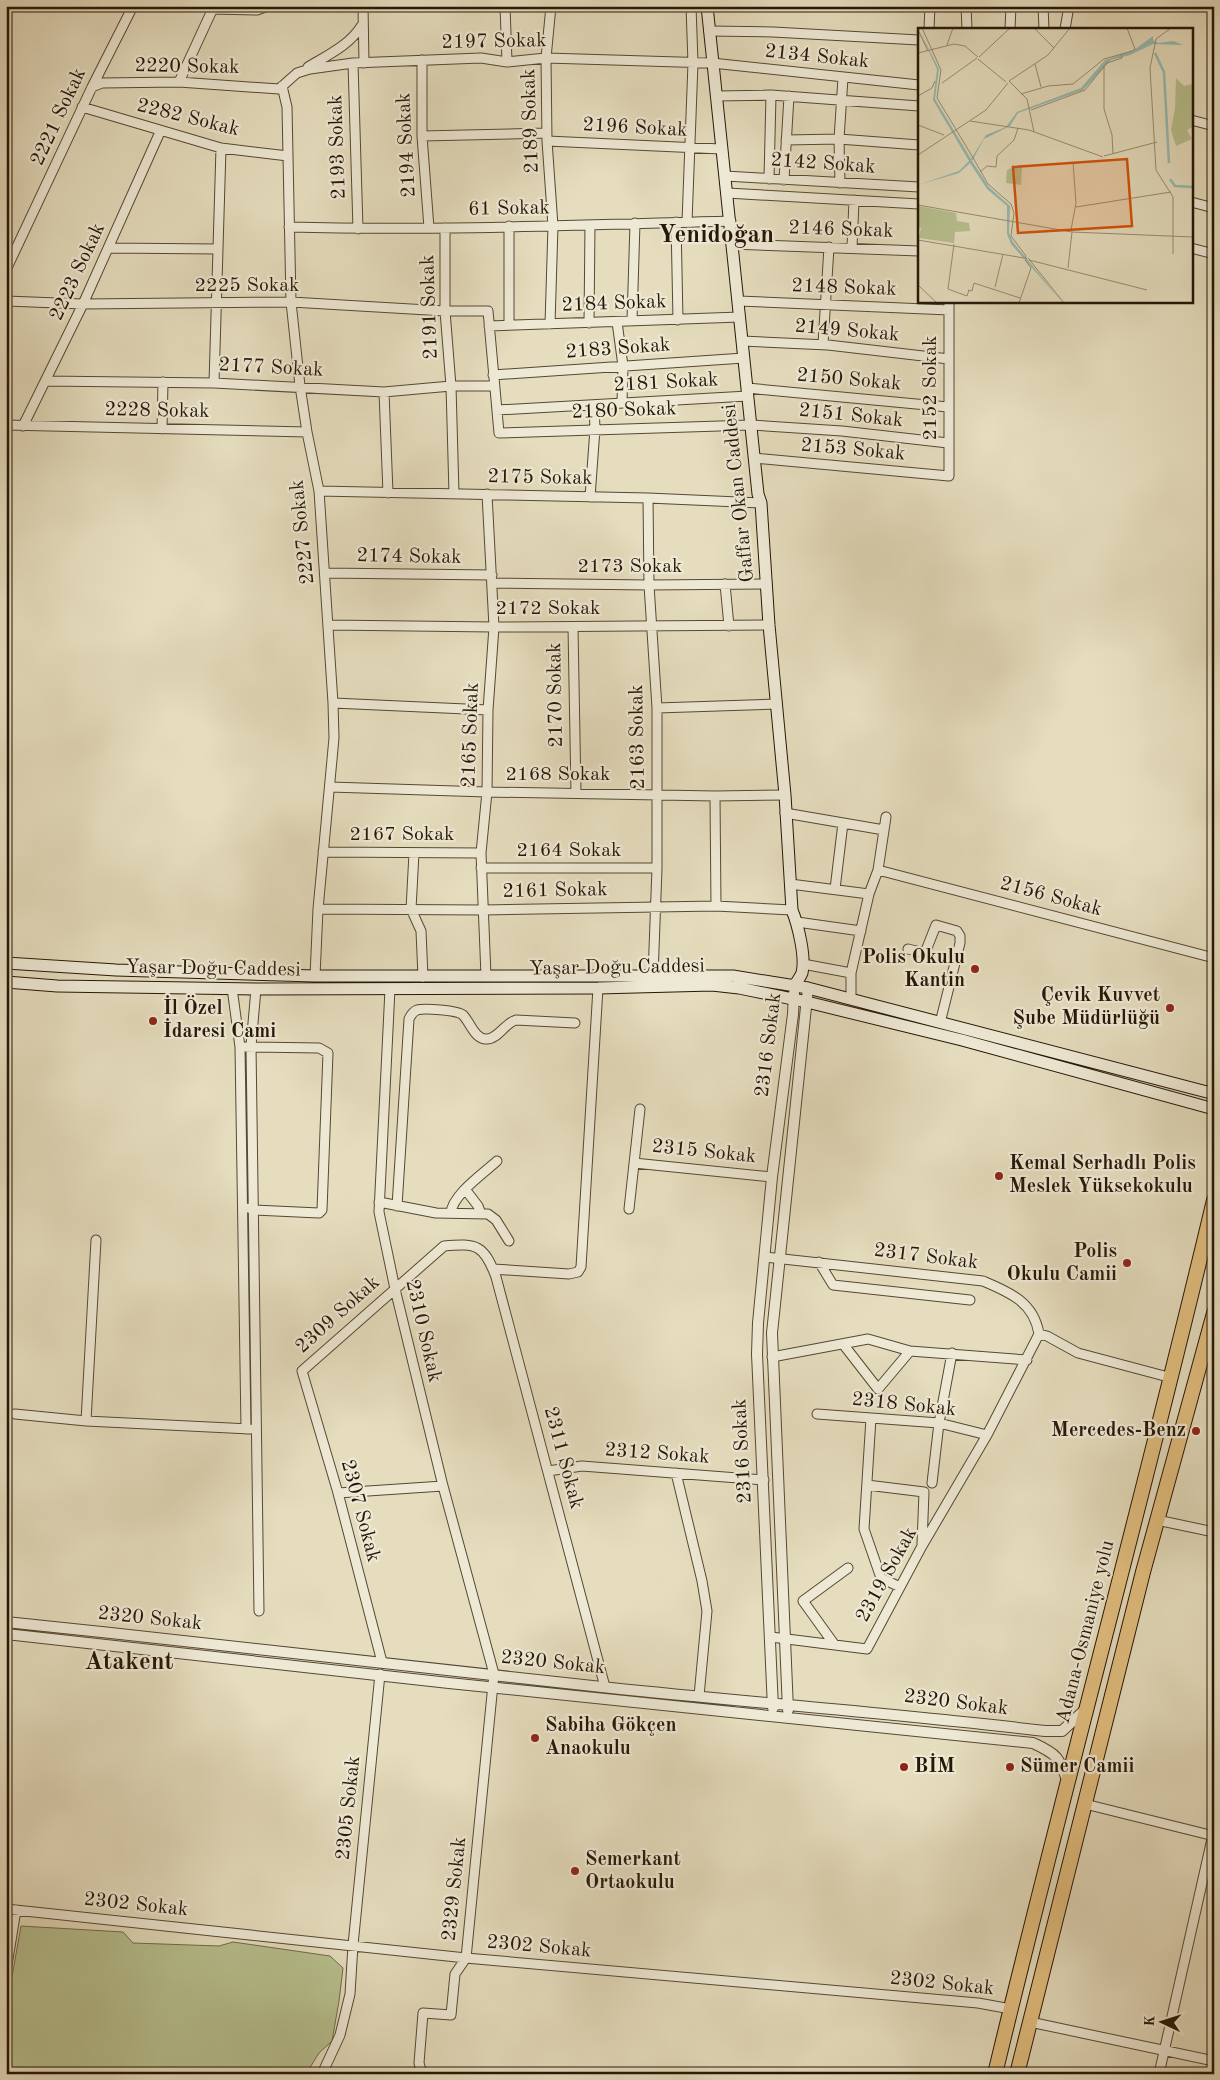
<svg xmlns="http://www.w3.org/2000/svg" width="1220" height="2080" font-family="'Old Standard TT',serif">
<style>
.green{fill:#b7c08f;stroke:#6e6b4a}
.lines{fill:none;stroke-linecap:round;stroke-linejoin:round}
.minor-casing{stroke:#564834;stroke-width:11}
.tertiary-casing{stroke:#564834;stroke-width:12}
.secondary-casing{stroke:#261606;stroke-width:13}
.trunk-casing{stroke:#261606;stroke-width:16}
.minor{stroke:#eee9d5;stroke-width:9}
.tertiary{stroke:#eee9d5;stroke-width:10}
.secondary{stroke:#eee9d5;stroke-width:11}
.trunk{stroke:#e2be7f;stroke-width:14}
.poi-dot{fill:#8f2418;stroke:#eee9d5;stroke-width:2}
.labels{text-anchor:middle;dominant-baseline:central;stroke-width:4.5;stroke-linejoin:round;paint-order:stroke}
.street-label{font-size:20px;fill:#261606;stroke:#eee9d5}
.poi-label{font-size:20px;font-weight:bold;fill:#261606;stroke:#eee9d5;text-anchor:start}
.district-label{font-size:25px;font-weight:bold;fill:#261606;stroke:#eee9d5}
.inset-river{fill:none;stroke:#96bbb3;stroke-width:2.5}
.inset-road{fill:none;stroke:#998d74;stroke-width:1}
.view{fill:#d5520b;fill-opacity:0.15;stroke:#d5520b;stroke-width:2.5}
.inset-edge{fill:none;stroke:#261606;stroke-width:2.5}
</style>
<rect width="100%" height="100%" fill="#e5ddbe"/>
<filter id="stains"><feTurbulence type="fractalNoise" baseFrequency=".004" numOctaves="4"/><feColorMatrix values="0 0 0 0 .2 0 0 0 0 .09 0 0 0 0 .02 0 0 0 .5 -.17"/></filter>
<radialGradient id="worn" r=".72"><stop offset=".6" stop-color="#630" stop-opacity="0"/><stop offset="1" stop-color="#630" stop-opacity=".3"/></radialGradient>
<path class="green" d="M21,1926L123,1932L133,1943L219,1946L233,1942L330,1956L343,1968L339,2001L332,2041L319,2053L306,2074H46L6,2070V2056L10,2055L12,2008L9,1993Z"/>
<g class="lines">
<g class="minor-casing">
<path id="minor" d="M363,6L364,63
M505,6L507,62
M966,6L967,29
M1043,6L1044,29
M212,9L257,10L268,6
M929,29L930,6
M1010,29L1011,6
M1065,29L1069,6
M709,31L773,32L919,40
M422,60V136L429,228
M353,63L358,229
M308,67C328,55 350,45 362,25
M179,82L214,6
M282,86L287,107L291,302L300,386L307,432L319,491L333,703L334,738L318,909L315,976
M92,87L102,83L179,82L279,89L297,73L310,69L353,63L481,58L507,62L546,58L712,63L919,85
M716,96L771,95L919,106
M82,107L221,148L288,156
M1191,120L1214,126
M422,136L547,133
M786,140L839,139L919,145
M547,141L721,149
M725,176L919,187
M769,179L771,95
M784,180L789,96
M840,183L839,139L843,78
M727,193L919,204
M1191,202L1214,208
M676,222L678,320
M687,222L693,63L691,6
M509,226V325
M289,227C436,231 584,225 731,221
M445,228V311L451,386L454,494
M732,244L919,251
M108,248L218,249
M852,248L854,200
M1191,248L1214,254
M6,270L92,87L133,6
M6,301L83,304L291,302L445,311H488L499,433L751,425L842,431L948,443
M738,301L949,310
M632,321L635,223
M617,322L623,366L622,403
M589,323L590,225
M550,324L553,226L547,141L546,58L551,6
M489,326L740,317
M742,341L828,345L949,359
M823,344L829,247
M493,375L744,358
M45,381L214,383L384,392L451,386H494
M214,383L221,148
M747,388L948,407
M384,392L388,493
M497,410L748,396
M6,425L307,432
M23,426L83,304L160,132
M162,429L163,382
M754,458L949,476V301
M319,491L648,498L761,503
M590,497L595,429L594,405
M648,498L649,585L657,708V868L653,976
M325,573L492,575
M492,583L649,585L767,584
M725,584L729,626
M328,625L494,627L769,625
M573,627L576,793
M333,703L488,710
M657,708L777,704
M330,787L487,792L715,796L785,795
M715,796L716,906
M785,813L884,830
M323,852L481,853
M414,853L411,909L421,931L423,977
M481,868H657
M878,870L1214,958
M790,884L869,894
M835,889L843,823
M318,909L483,910L716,906L792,910
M797,922L861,931
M908,949L925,953L936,925L957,931L960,936V943L940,1023
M803,964L851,973
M486,976L481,853L487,792L488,710L494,627L487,494
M232,988L240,1047L246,1429
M256,989L251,1046L259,1611
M390,989L379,1212L395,1289L443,1486L494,1674L466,1958L455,1974L451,2015L423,2013L419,2063L422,2074
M851,999V973L869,894L878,870L886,817
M245,1047L319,1048L328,1053L322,1210L319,1213L253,1210L249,1208
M634,1163L772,1177
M465,1189L478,1206L481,1214
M379,1202L436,1213L488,1214L496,1220L509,1241
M397,1206L409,1019C411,1015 412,1012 417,1010C424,1008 457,1010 463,1015C470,1022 475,1040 487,1039C498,1039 505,1023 516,1020L575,1023
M629,1209L640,1109
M451,1213C452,1195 484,1173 497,1161
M765,1257L983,1281C1009,1292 1034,1302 1039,1334L987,1435L922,1546L867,1649L771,1637
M819,1262L833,1285L970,1300
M493,1269L569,1274L578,1272L581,1267L598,988
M1039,1334L1047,1336L1078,1353L1172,1378
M843,1344L878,1389L910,1351
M772,1357L868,1339L910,1351L1027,1360
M15,1414L86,1421L250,1429
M817,1414L939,1423L987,1435
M871,1418L864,1529L881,1578L900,1587
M86,1421L96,1240
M548,1471L582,1466L764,1480
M676,1473L702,1581L707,1611L699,1696
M932,1483L939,1423L952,1353
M867,1485L924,1492L922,1544
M338,1493L443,1486
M1157,1520L1214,1532
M834,1644L803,1601L848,1568
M382,1662L338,1493L302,1371L444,1246C477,1243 484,1245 496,1277L605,1687
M1085,1804L1214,1836
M6,1909L466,1958L978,2003L1011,2009
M6,1971L16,1910
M1030,2022L1214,2061
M322,2074L340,2035L350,1994L353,1945L380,1674
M1159,2074L1214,1830"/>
</g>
<g class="tertiary-casing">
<path id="tertiary" d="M6,1622C208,1643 410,1666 611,1688C756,1703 901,1714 1045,1731H1062L1086,1709
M6,1634L449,1683L1033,1743C1057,1754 1059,1757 1068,1782
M773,1708L757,1354L758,1323L772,1177L793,1014L794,993
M788,1710L772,1333L808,988"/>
</g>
<g class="secondary-casing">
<path id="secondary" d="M707,6L758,494L761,503L769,625L785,795L792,910C798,925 806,957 802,973C800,978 796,982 794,987
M6,963L116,970L315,976H733L808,988L1207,1092L1214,1090
M6,982L57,986L256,989L598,988L712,985L739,988L807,1002L962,1040L1214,1109"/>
</g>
<g class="trunk-casing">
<path id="trunk" d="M995,2074C1065,1782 1145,1492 1214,1200
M1017,2074L1143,1572L1214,1313"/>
</g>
<use href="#minor" class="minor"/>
<use href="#tertiary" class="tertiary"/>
<use href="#secondary" class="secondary"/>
<use href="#trunk" class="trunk"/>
</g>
<g class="poi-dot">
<circle cx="975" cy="969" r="5"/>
<circle cx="1170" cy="1008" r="5"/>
<circle cx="153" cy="1021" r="5"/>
<circle cx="999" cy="1176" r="5"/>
<circle cx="1127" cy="1263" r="5"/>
<circle cx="1196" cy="1431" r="5"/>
<circle cx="535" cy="1738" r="5"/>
<circle cx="904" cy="1767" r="5"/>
<circle cx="1010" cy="1767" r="5"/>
<circle cx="575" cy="1871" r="5"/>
</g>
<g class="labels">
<g class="street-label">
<text transform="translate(494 42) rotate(-1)">2197 Sokak</text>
<text transform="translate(817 57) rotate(6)">2134 Sokak</text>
<text transform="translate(187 67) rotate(1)">2220 Sokak</text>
<text transform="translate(59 117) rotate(-65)">2221 Sokak</text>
<text transform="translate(188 118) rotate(14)">2282 Sokak</text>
<text transform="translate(531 121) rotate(-92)">2189 Sokak</text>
<text transform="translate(635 128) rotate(3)">2196 Sokak</text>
<text transform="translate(407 145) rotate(-93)">2194 Sokak</text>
<text transform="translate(338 147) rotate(-92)">2193 Sokak</text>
<text transform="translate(823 164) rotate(4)">2142 Sokak</text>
<text transform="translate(509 209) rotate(-1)">61 Sokak</text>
<text transform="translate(841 230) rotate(2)">2146 Sokak</text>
<text transform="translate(78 272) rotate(-65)">2223 Sokak</text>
<text x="247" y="286">2225 Sokak</text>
<text transform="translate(844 288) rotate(2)">2148 Sokak</text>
<text transform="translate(614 304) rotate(-2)">2184 Sokak</text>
<text transform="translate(430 307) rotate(-92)">2191 Sokak</text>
<text transform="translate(847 331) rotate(5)">2149 Sokak</text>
<text transform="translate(618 349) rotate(-4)">2183 Sokak</text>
<text transform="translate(271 368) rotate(3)">2177 Sokak</text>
<text transform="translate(849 380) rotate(5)">2150 Sokak</text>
<text transform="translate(666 383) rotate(-3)">2181 Sokak</text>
<text transform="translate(931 388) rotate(-90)">2152 Sokak</text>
<text transform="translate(157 411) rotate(1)">2228 Sokak</text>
<text transform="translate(624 411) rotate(-2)">2180 Sokak</text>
<text transform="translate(851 416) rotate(6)">2151 Sokak</text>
<text transform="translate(853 450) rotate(5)">2153 Sokak</text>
<text transform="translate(540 478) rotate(1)">2175 Sokak</text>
<text transform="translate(739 493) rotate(-96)">Gaffar Okan Caddesi</text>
<text transform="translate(303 532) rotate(-96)">2227 Sokak</text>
<text transform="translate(409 557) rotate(1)">2174 Sokak</text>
<text x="630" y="567">2173 Sokak</text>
<text x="548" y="609">2172 Sokak</text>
<text transform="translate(556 695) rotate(-91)">2170 Sokak</text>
<text transform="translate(471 735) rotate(-88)">2165 Sokak</text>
<text transform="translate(638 737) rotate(-91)">2163 Sokak</text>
<text x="558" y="775">2168 Sokak</text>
<text x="402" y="835">2167 Sokak</text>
<text x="569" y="851">2164 Sokak</text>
<text transform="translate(555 891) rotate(-1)">2161 Sokak</text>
<text transform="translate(1051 897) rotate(15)">2156 Sokak</text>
<text transform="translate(617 968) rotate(-1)">Yaşar Doğu Caddesi</text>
<text transform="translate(213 969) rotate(1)">Yaşar Doğu Caddesi</text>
<text transform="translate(769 1045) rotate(-83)">2316 Sokak</text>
<text transform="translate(704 1152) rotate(6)">2315 Sokak</text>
<text transform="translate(926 1257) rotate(7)">2317 Sokak</text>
<text transform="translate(338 1315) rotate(-42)">2309 Sokak</text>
<text transform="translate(423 1331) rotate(77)">2310 Sokak</text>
<text transform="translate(904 1405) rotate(6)">2318 Sokak</text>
<text transform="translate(743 1451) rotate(-93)">2316 Sokak</text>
<text transform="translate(657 1454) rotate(4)">2312 Sokak</text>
<text transform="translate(563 1458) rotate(75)">2311 Sokak</text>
<text transform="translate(360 1511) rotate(75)">2307 Sokak</text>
<text transform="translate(887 1575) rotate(-61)">2319 Sokak</text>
<text transform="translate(150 1619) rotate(6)">2320 Sokak</text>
<text transform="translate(1086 1632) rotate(-76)">Adana-Osmaniye yolu</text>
<text transform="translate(553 1663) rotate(6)">2320 Sokak</text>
<text transform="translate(956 1703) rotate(7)">2320 Sokak</text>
<text transform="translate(349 1808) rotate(-84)">2305 Sokak</text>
<text transform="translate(455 1889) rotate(-84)">2329 Sokak</text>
<text transform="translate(136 1905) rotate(6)">2302 Sokak</text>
<text transform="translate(539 1947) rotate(5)">2302 Sokak</text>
<text transform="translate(942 1984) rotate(6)">2302 Sokak</text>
</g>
<g class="poi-label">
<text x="965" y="958" text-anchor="end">Polis Okulu<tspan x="965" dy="23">Kantin</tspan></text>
<text x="1160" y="996" text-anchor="end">Çevik Kuvvet<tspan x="1160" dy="23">Şube Müdürlüğü</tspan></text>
<text x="163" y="1009">İl Özel<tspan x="163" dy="23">İdaresi Cami</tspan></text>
<text x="1009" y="1164">Kemal Serhadlı Polis<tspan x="1009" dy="23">Meslek Yüksekokulu</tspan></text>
<text x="1117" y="1252" text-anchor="end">Polis<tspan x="1117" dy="23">Okulu Camii</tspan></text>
<text x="1186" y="1431" text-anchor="end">Mercedes-Benz</text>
<text x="545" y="1726">Sabiha Gökçen<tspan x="545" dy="23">Anaokulu</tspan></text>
<text x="914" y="1767">BİM</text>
<text x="1020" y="1767">Sümer Camii</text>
<text x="585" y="1860">Semerkant<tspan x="585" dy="23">Ortaokulu</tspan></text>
</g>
<g class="district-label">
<text x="716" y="235">Yenidoğan</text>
<text x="129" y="1662">Atakent</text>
</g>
</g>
<g transform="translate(918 28)">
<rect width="275" height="275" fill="#e5ddbe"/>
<path d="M258,50L266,58L275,56V99L269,102L274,111L258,118L253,102L257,80ZM96,139H104L103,157L88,155L89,142ZM0,178L38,185L39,193L51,195L52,203L37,204L36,215L1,210L3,200L0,199Z" fill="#b7c08f"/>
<path d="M0,0L21,41L17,71L53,131L68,107L88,99L99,84L163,60L187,32L216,22L235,8V12L240,15L255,13L265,17L235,16L212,27L193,32L165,62L100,85L92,98L66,111L54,133L71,159L92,178L91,205L95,214L145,275L93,216L89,206V178L69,161L52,135L41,145L0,157L41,143L51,133L15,72L19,41Z" fill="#96bbb3"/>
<path class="inset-river" d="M237,25L246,44L251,135M252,151L257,158L275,159"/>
<path class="inset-road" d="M4,0L23,42L19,70L54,128M116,0L136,20M253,0L238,11L232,40L238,142L255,169V226M0,2L10,23M29,17L35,0M0,25L36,16L47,18L60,29M61,29L92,0M60,31L88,54M117,36L123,59M186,38V81L194,107L195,126M91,53L109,71L116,104M91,53L130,27L152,0M24,55L59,30M103,66L130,58L155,56L186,31L214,23L217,21L209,0M0,68L14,60L17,53M113,82L167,62L189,35L204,30L203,26M52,93L111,102L185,129M0,97L26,107M0,127L68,82L90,55M54,128L70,156L93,176L96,185L93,208L108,228L107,231L109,230M186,128L239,114M62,144L69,138L78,139L79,128L96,112L100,100M0,177L154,204L275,209M158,179L253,164M153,202L158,175L155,134M0,212L106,230M36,216L30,261L49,268L51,262M110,230L146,275M111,232L229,262M150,240L154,204M0,257L19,275M77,259L85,226M50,262L54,263L56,255L102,270M101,275L113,240L107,232"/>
<path class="view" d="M209,131L214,198L100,205L95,139Z"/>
<rect width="275" height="275" class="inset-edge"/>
</g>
<rect width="1220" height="2080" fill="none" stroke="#e5ddbe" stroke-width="25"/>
<rect x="8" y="8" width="1205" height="2065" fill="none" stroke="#261606" stroke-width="2.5"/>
<rect x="12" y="12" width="1195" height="2055" fill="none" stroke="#261606"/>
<g transform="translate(1162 2022) rotate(274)" stroke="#eee9d5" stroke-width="4" paint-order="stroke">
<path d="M0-4L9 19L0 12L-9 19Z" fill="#261606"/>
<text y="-8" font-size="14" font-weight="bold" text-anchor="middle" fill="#261606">K</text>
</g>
<rect width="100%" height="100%" filter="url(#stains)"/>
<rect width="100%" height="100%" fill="url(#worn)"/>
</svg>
